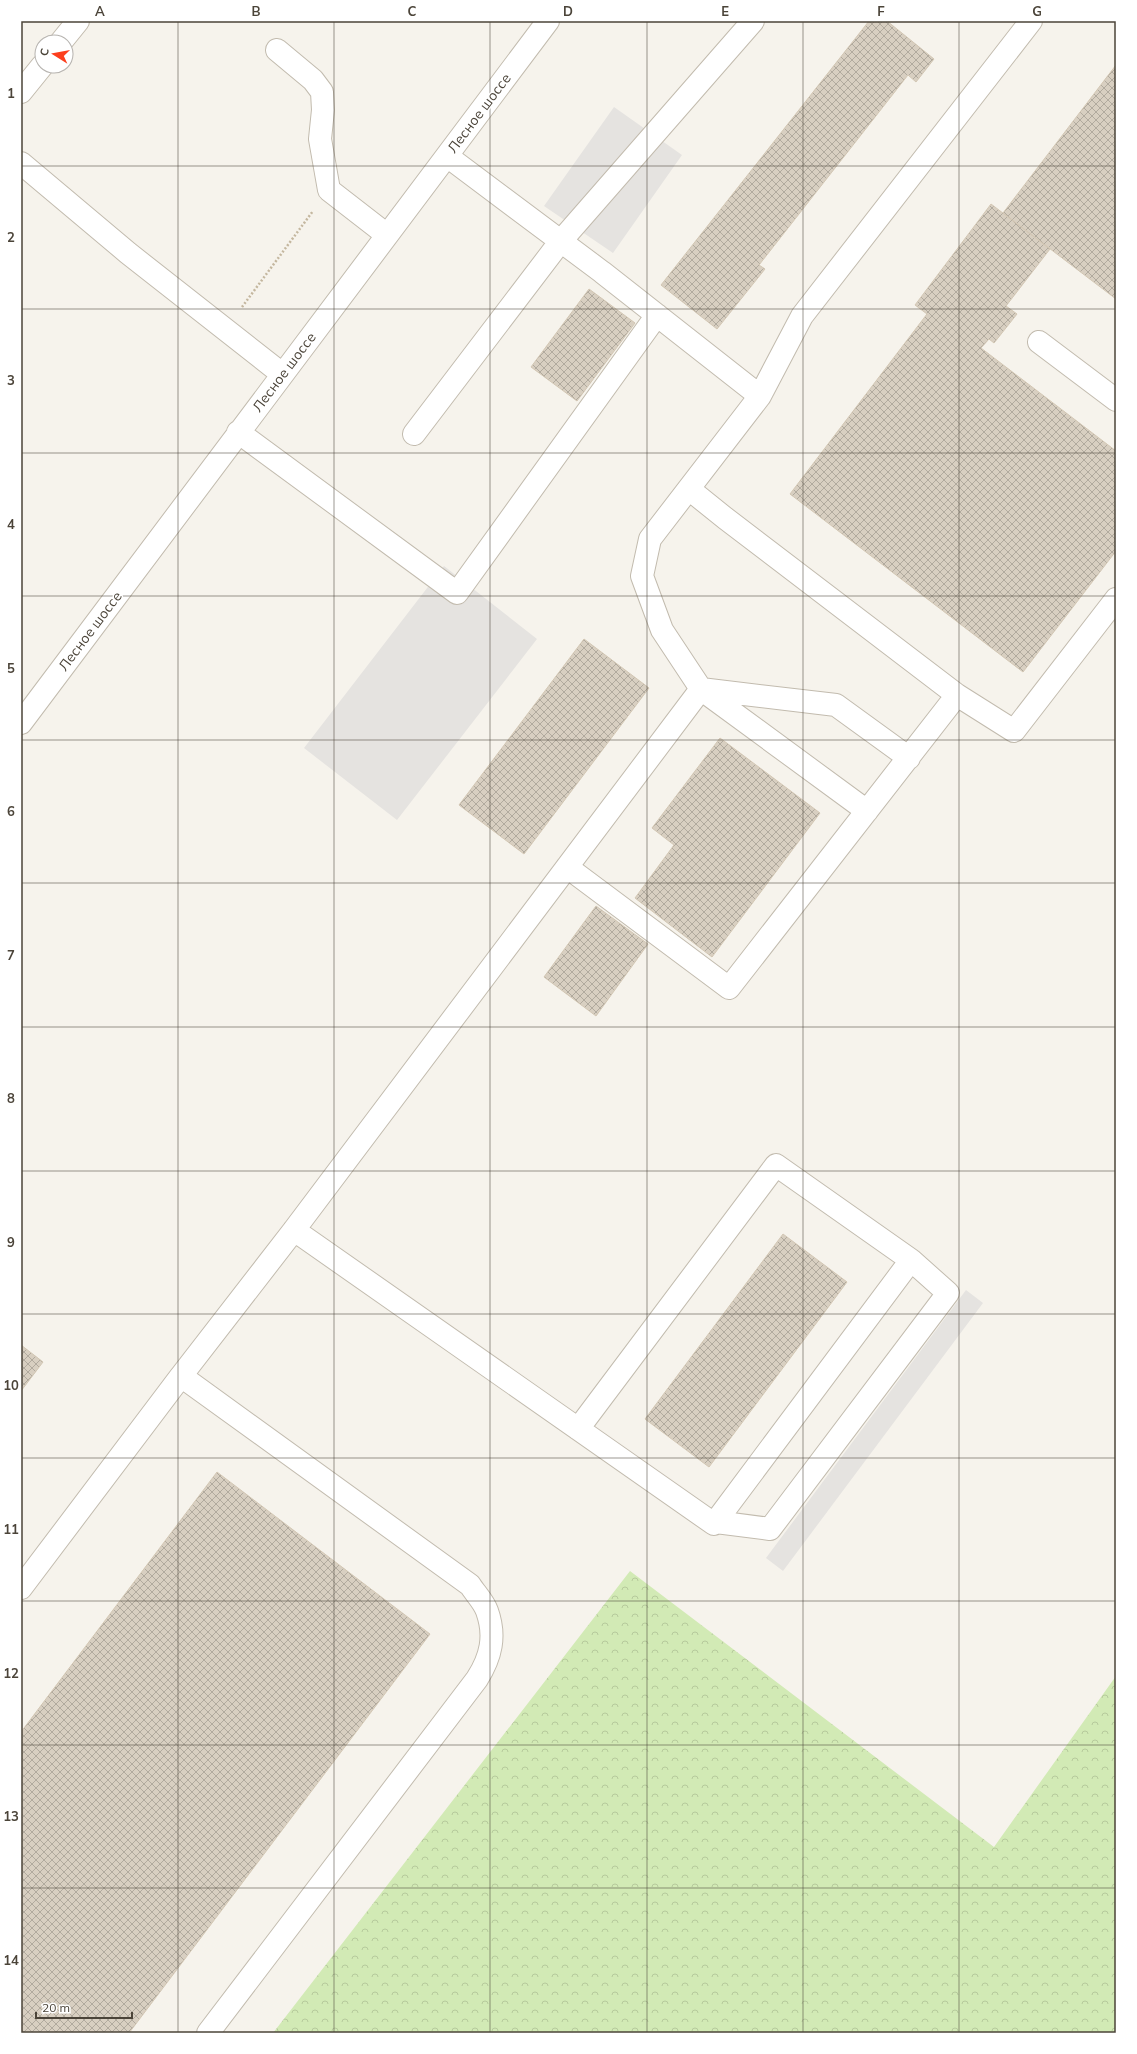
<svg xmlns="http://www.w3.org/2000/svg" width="1137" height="2054" font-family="Mulish,sans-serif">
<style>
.forest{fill:url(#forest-crowns)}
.parking{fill:#e5e3e0}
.building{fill:url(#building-cross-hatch);stroke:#d3c7b4}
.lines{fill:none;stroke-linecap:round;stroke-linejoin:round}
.minor-casing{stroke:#c2bbae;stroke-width:24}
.path{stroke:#c4b79f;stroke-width:2.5;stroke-dasharray:2 2;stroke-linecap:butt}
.minor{stroke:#fff;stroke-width:22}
.grid{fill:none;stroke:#4b4439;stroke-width:1;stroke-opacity:0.55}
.labels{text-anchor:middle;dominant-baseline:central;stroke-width:3;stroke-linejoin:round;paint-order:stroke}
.street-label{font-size:14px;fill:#4b4439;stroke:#fff}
.neatline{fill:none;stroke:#4b4439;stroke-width:1.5}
.grid-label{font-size:13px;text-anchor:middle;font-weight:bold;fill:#4b4439}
</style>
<defs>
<pattern id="forest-crowns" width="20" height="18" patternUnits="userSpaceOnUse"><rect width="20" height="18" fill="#d2eab5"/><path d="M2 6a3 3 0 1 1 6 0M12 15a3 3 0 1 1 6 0" fill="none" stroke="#b6ca9c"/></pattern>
<pattern id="building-cross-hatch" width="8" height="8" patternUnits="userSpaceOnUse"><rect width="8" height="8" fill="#d8cfc1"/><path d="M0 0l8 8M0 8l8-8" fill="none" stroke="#b1aa9e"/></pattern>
</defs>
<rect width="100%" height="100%" fill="#f6f3ec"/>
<path class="forest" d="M630,1571L994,1847L1116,1676V2033H273Z"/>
<path class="parking" d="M614,107L682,155L613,253L544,206Z
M444,566L537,639L397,820L304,748Z
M966,1290L983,1303L783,1571L766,1558Z"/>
<path class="building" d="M869,21H887L934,59L916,82L908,75L759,265L765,269L717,329L661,285Z
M1116,65V299L1003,213Z
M991,204L1050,249L1006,306L1017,314L994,343L989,339L981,348L1116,451V551L1023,672L790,494L927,314L915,305Z
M589,289L635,323L577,401L531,367Z
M584,639L649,688L524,854L459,805Z
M720,738L820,813L712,957L635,898L674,845L652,828Z
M596,906L648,944L596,1016L544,977Z
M783,1234L847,1282L709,1467L645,1419Z
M21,1345L43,1362L21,1391Z
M217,1472L430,1634L129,2033H21V1732Z"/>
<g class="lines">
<g class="minor-casing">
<path id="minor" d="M61,42L78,21
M277,50L313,80L322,92L323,110L320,139L329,190L387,235
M21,92L42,66
M447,156L602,272L760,396
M21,163L128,253L282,374
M1039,342L1116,400
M238,432L457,593L657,315
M414,434L560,242L753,21
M689,489L725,518L957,695L1014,731L1116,599
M701,689L836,705L909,758
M702,690L867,811
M21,723L548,21
M567,867L729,988L957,695
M294,1230L714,1524L911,1260L776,1165L578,1429
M181,1376L294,1230L701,689L662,630L642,576L650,539L760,396L802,316L1031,21
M716,1522L770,1529L948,1293L911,1260
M21,1588L181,1376L470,1585C475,1593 484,1602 487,1611C496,1636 491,1657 477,1679L208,2033"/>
</g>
<path class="path" d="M242,307L313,211"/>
<use href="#minor" class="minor"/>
</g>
<path class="grid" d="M178,21V2033M334,21V2033M490,21V2033M647,21V2033M803,21V2033M959,21V2033M21,166H1116M21,309H1116M21,453H1116M21,596H1116M21,740H1116M21,883H1116M21,1027H1116M21,1171H1116M21,1314H1116M21,1458H1116M21,1601H1116M21,1745H1116M21,1888H1116"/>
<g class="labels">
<g class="street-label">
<text transform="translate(479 113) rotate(-53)">Лесное шоссе</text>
<text transform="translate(284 372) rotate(-53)">Лесное шоссе</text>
<text transform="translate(90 631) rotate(-53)">Лесное шоссе</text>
</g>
</g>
<rect width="1137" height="2054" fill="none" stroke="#ffffff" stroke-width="44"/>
<g transform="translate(54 54) rotate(281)"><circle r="19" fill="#ffffff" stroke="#b7b4b0"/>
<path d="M0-3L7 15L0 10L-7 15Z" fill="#fc3f1d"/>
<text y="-6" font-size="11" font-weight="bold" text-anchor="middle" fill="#4b4439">С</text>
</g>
<path d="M36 2012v6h96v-6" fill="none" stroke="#4b4439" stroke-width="2"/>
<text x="42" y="2012" font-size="12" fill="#4b4439" stroke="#ffffff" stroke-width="3" paint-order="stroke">20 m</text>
<rect x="22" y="22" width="1093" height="2010" class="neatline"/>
<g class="grid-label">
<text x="100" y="16">A</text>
<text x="256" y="16">B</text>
<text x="412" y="16">C</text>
<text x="568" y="16">D</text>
<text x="725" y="16">E</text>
<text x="881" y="16">F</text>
<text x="1037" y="16">G</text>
<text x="11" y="98">1</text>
<text x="11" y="242">2</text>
<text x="11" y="385">3</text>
<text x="11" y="529">4</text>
<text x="11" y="673">5</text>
<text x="11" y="816">6</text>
<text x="11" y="960">7</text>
<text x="11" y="1103">8</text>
<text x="11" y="1247">9</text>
<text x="11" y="1390">10</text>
<text x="11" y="1534">11</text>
<text x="11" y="1678">12</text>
<text x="11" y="1821">13</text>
<text x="11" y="1965">14</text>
</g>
</svg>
